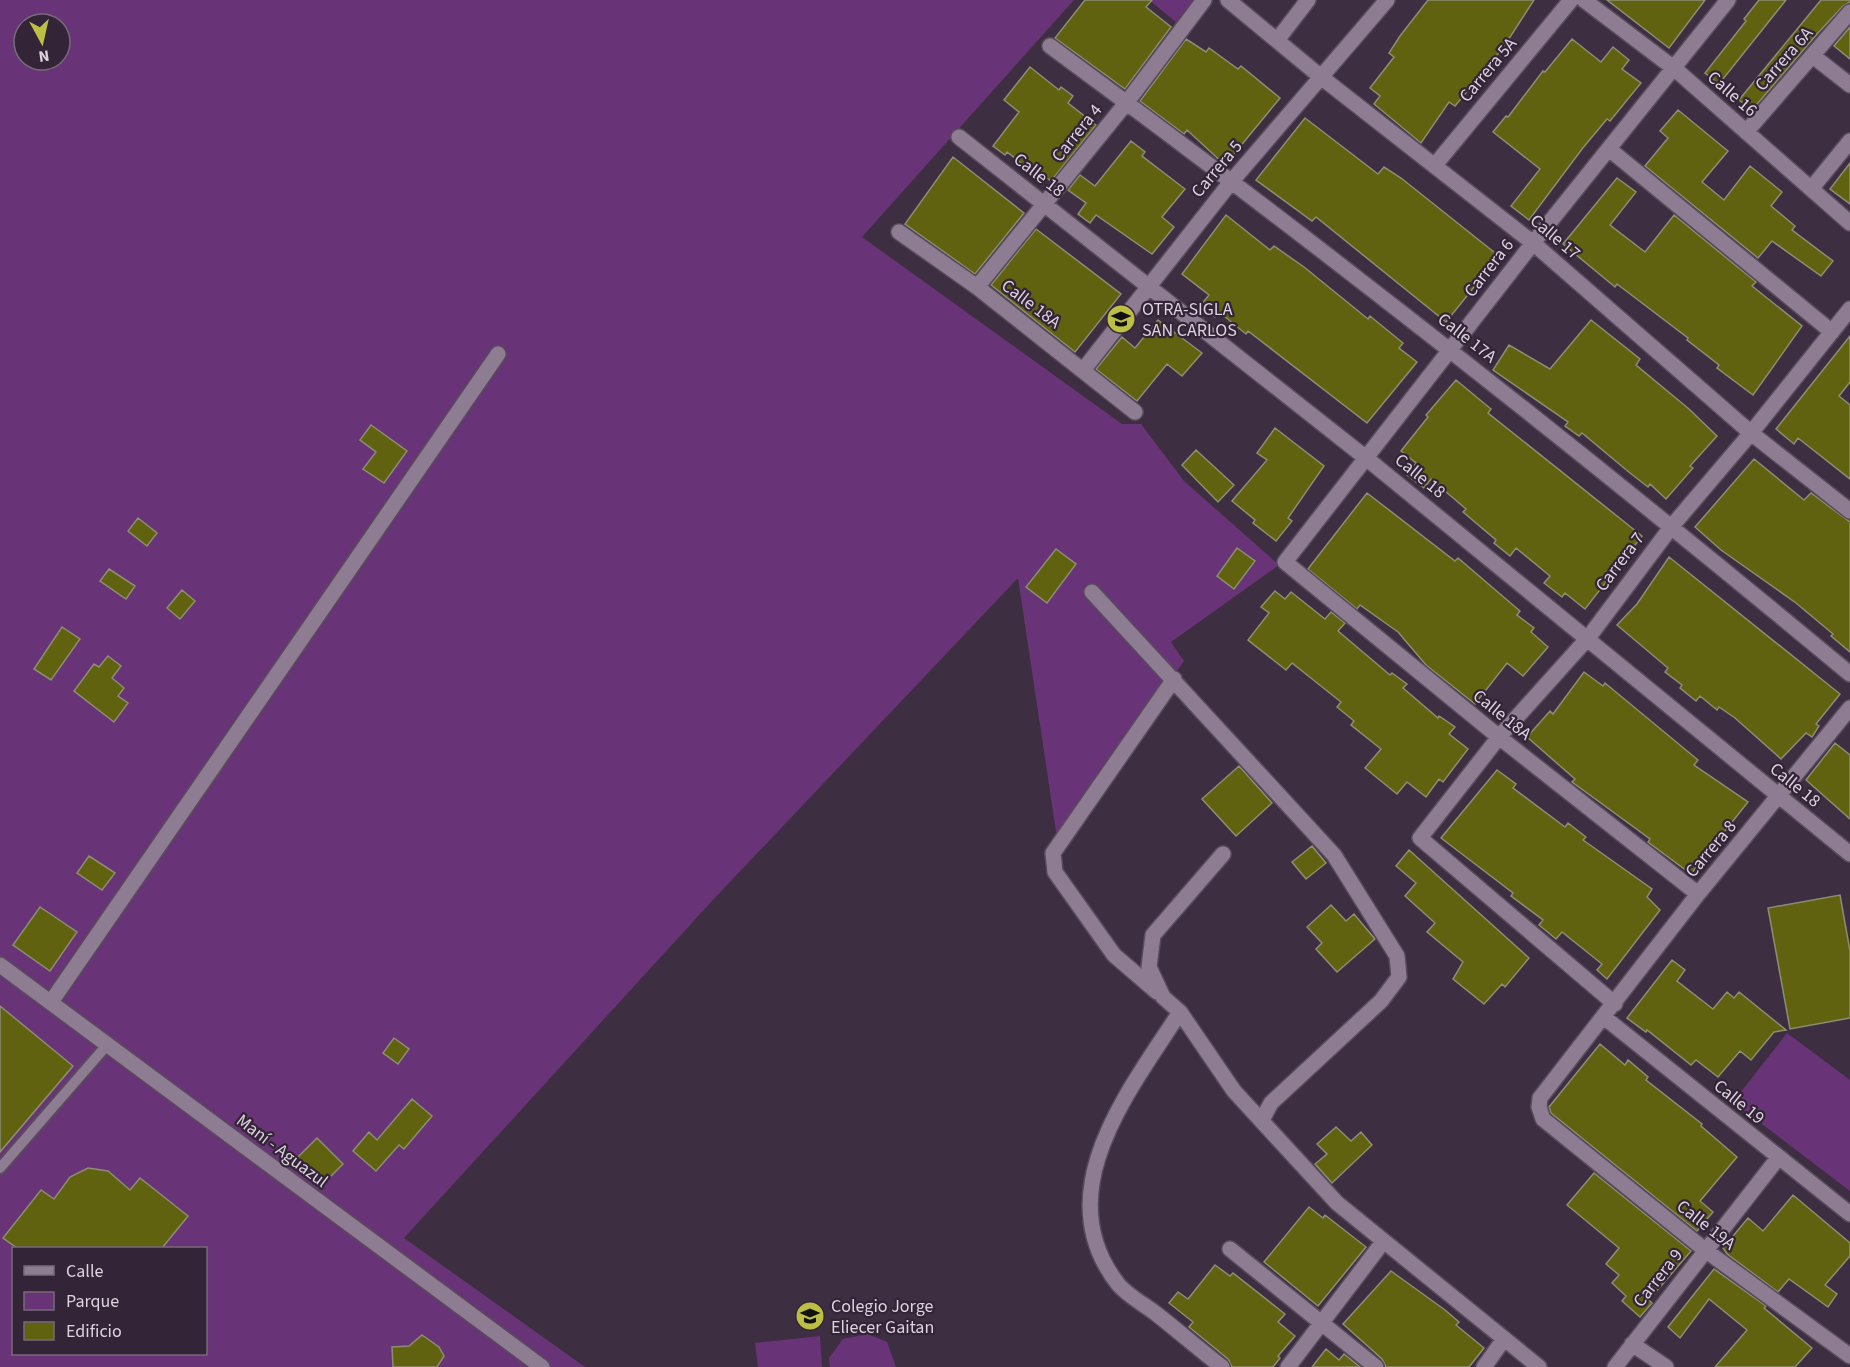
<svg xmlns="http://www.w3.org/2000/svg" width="1850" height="1367" font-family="'Source Sans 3',sans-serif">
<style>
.green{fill:#693477;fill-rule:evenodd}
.building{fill:#606210;stroke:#8c8e73;stroke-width:1.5}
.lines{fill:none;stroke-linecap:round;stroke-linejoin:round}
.service-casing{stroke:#584b5b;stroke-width:14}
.minor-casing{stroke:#584b5b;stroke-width:18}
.tertiary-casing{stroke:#584b5b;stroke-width:18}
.service{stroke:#8e7c93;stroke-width:10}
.minor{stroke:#8e7c93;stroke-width:15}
.tertiary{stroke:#8e7c93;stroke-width:15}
.labels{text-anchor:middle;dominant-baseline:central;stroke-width:4.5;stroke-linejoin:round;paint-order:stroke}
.street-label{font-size:18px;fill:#dcd3df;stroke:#332437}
.poi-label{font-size:18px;fill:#dcd3df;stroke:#332437;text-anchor:start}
</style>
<rect width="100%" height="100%" fill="#3d2e41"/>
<path class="green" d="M0,0H1074L862,237L1122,424H1141L1184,481L1279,565L1171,642L1184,661L1057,838L1018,578L711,902L404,1238L585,1367H0ZM24,24H60V60H24ZM14,1248H206V1354H14Z
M1149,0H1193L1176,22Z
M1787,1033L1850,1080V1191L1733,1102Z
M868,1334L887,1342L896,1367H830L829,1358L843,1339Z
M820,1336L822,1367H758L755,1343Z"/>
<path class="building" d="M1085,0H1152L1146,7L1171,27L1125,89L1055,38Z
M1428,0H1534L1503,48L1455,106L1449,102L1421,143L1374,104L1380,96L1370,88L1394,57L1389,53L1400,36Z
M1607,0H1705L1669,48Z
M1759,0H1786L1719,84L1705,73L1746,21L1744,19Z
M1821,0H1850V2L1843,6L1818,33L1752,110L1739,100Z
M1850,27V59L1834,46Z
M1186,39L1206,52L1209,48L1238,69L1241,66L1280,98L1225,165L1187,130L1184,134L1140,101Z
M1572,39L1601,62L1613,47L1629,60L1622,69L1641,83L1610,121L1607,119L1582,149L1529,220L1511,206L1540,169L1493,132L1506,116L1508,117L1543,71L1545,72Z
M1030,67L1059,90L1061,87L1073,96L1068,103L1096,125L1051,181L1037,170L1034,173L1007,152L1005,155L993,146L1019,112L1004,100Z
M1678,110L1728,151L1702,182L1724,200L1750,166L1782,192L1771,206L1795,226L1792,230L1833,261L1821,276L1772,241L1758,258L1645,166L1668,138L1660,131Z
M1305,118L1378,174L1384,167L1401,178L1499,256L1446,322L1316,217L1312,221L1256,180Z
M1131,141L1145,152L1142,156L1185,189L1162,217L1174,227L1152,254L1096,215L1090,223L1078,214L1086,203L1068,190L1080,175L1095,186Z
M953,157L1024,213L975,274L905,224Z
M1850,163V204L1830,189Z
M1617,178L1636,192L1610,225L1645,252L1674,215L1756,282L1752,286L1802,326L1753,395L1717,368L1719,365L1687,340L1688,338L1617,284L1615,287L1563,244Z
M1226,215L1270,250L1274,246L1304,267L1368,319L1370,316L1403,343L1399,348L1417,362L1367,423L1248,331L1246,334L1219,312L1215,317L1201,305L1209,295L1182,274Z
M1036,229L1121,294L1075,352L991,285Z
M1158,320L1202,353L1182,376L1167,364L1137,401L1096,369L1122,337L1135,348Z
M1591,320L1640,359L1636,365L1689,409L1717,436L1690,466L1693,468L1666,499L1650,484L1648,487L1630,473L1582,433L1579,436L1565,426L1568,422L1493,370L1509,345L1550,369Z
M1850,336V382L1839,396L1850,405V479L1798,438L1794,444L1776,429Z
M1456,380L1491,409L1488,413L1642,536L1585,609L1565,593L1562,597L1544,583L1550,576L1516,548L1510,556L1494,543L1496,540L1463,512L1466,509L1431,479L1424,488L1407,475L1416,463L1401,451L1428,417L1426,415Z
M371,425L407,451L384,483L363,469L376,452L360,440Z
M1275,428L1324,466L1288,518L1292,521L1276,541L1253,523L1255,520L1232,501L1267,460L1257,453Z
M1196,450L1234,485L1218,502L1182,465Z
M1754,459L1804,500L1811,493L1850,522V652L1831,636L1833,634L1796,603L1721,550L1695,527Z
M1367,493L1455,561L1458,558L1520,611L1517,615L1534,628L1531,632L1548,647L1523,676L1507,663L1475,704L1426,665L1398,632L1360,605L1357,609L1308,569Z
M138,518L157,533L147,546L128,531Z
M1237,548L1255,561L1234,589L1217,576Z
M1056,549L1076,564L1047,603L1026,587Z
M1669,557L1840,694L1816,724L1819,726L1812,737L1806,733L1781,759L1735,718L1719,707L1717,710L1700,696L1696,701L1680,688L1682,685L1665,672L1668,668L1617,625L1637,604Z
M109,569L135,586L126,599L100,581Z
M182,590L195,601L180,619L167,608Z
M1275,591L1285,599L1291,592L1325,619L1331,612L1345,623L1338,631L1390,675L1392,673L1407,684L1403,688L1438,718L1439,716L1455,727L1449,734L1468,749L1443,782L1439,779L1426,797L1407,782L1397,794L1365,768L1381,749L1351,725L1354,721L1337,707L1341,702L1292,663L1286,670L1248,640L1269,613L1261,607Z
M62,627L80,639L51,680L34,669Z
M108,656L121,666L112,678L124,688L118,696L128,703L114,722L74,691L94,664L99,667Z
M1584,672L1603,686L1605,683L1698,760L1694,765L1748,802L1691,874L1648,842L1650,839L1572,782L1575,779L1527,737L1550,711L1553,714Z
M1835,743L1850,755V819L1806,780Z
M1239,766L1272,803L1236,836L1202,799Z
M1497,770L1516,784L1513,788L1565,827L1568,823L1586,837L1583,840L1652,889L1647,897L1660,910L1607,979L1597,970L1602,964L1562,932L1556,939L1539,925L1543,920L1511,896L1513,893L1441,838Z
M1312,846L1326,863L1306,879L1292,862Z
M1409,850L1529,958L1505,987L1502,984L1484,1004L1453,979L1463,962L1427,932L1435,923L1405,896L1416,883L1396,866Z
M89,856L115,873L102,890L77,873Z
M1840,895L1850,951V1018L1790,1029L1768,908Z
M1331,905L1346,921L1354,914L1375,939L1337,972L1316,949L1322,943L1307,927Z
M40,907L77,932L50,971L13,945Z
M1672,960L1685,970L1677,981L1713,1009L1727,992L1734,998L1739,992L1786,1030L1774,1032L1751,1060L1740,1051L1718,1077L1696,1060L1691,1065L1647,1030L1646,1032L1627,1018Z
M0,1006L73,1066L0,1152Z
M394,1038L409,1049L398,1064L383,1053Z
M1600,1044L1625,1065L1628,1060L1648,1077L1646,1080L1702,1124L1701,1126L1737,1157L1700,1201L1713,1212L1697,1231L1551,1113L1549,1107Z
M412,1099L432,1116L404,1149L399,1145L376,1171L353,1151L369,1132L377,1140Z
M1336,1127L1351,1141L1361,1132L1372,1145L1332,1183L1315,1164L1327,1154L1317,1144Z
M317,1138L343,1164L324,1183L297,1158Z
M88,1168L108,1171L130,1190L140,1178L188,1216L162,1248H17L3,1238L41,1190L54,1199L70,1177Z
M1594,1173L1691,1251L1649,1300L1652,1303L1640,1317L1622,1301L1626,1296L1612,1283L1619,1275L1606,1264L1619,1248L1567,1205Z
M1793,1195L1850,1243V1256L1825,1285L1837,1294L1828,1307L1789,1279L1778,1292L1727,1254L1723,1248L1748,1218L1763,1231Z
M1309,1207L1323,1218L1325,1215L1366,1247L1318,1306L1264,1262Z
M1215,1265L1230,1276L1233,1273L1285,1314L1278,1322L1295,1336L1278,1356L1280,1358L1273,1367H1232L1228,1359L1189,1327L1193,1322L1169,1303L1178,1292L1188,1299Z
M1714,1269L1766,1306L1764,1308L1812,1348L1795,1367H1715L1747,1330L1709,1299L1680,1338L1668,1327Z
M1391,1271L1445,1310L1459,1322L1456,1325L1484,1348L1469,1367H1386L1382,1359L1343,1324Z
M422,1335L439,1347L444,1356L437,1367H393L392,1347L409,1346Z
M1326,1349L1339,1360L1344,1354L1360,1367H1312Z"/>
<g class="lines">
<g class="service-casing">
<path id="service" d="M0,1168L107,1045"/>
</g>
<g class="minor-casing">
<path id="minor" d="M1228,0L1321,77L1533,243L1751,433L1850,511
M1584,0L1675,69L1850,223
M1278,39L1308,0
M1050,46C1323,247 1589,457 1850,674
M1813,56L1850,85
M1746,132L1850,12
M959,137L1366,458L1850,854
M1609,149L1832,332
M1435,165L1571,0
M1811,189L1850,141
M899,232L977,287L1135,412
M977,287L1127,102L1204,0
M1084,369L1231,182L1387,0
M1092,592L1334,855L1397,956L1399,977L1381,1001L1271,1103L1262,1120
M1850,708L1698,894L1540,1098L1539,1107L1543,1119L1705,1250L1850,1356
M1223,854L1153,935L1149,967L1163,997L1180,1012L1234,1091L1337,1203L1539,1367
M1698,894L1499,737L1285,562L1533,243L1728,0
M1157,992L1114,955L1055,872L1053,853L1174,679
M51,1002L498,354
M1615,1004L1420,838L1499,737L1588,638L1672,526L1751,433L1850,309
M1180,1012C1130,1090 1046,1192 1118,1284C1127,1295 1143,1304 1154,1312C1177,1330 1199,1349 1222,1367
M1605,1018L1850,1214
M1230,1249L1376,1367
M1632,1344L1666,1367
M1288,1367L1383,1242
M1484,1367L1504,1339
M1615,1367L1778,1158"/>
</g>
<g class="tertiary-casing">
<path id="tertiary" d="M0,965L542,1367"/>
</g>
<use href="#service" class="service"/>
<use href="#minor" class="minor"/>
<use href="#tertiary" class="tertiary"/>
</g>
<defs>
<g id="school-disc" transform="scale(1.5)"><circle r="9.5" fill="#bcbf44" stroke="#332437"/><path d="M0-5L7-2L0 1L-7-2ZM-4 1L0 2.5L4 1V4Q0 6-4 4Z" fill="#111"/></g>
</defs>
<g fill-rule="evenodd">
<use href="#school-disc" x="1121" y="319"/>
<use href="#school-disc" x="810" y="1316"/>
</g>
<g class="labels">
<g class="street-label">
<text transform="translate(1784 59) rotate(-49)">Carrera 6A</text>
<text transform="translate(1488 70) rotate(-50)">Carrera 5A</text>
<text transform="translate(1732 94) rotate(41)">Calle 16</text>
<text transform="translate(1077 133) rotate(-51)">Carrera 4</text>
<text transform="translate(1217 169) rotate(-50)">Carrera 5</text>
<text transform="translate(1039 175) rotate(38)">Calle 18</text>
<text transform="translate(1555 237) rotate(40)">Calle 17</text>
<text transform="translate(1489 268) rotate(-52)">Carrera 6</text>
<text transform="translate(1031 304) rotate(37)">Calle 18A</text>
<text transform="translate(1467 338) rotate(38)">Calle 17A</text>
<text transform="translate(1420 476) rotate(39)">Calle 18</text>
<text transform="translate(1620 562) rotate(-53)">Carrera 7</text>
<text transform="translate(1502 715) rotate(39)">Calle 18A</text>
<text transform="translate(1795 785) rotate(39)">Calle 18</text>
<text transform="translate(1711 849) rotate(-50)">Carrera 8</text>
<text transform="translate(1739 1102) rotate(39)">Calle 19</text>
<text transform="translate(282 1151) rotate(37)">Maní - Aguazul</text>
<text transform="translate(1706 1225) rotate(38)">Calle 19A</text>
<text transform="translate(1658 1278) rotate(-52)">Carrera 9</text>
</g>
<g class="poi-label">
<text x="1142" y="309">OTRA-SIGLA<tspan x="1142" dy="21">SAN CARLOS</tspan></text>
<text x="831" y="1306">Colegio Jorge<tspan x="831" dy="21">Eliecer Gaitan</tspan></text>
</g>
</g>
<rect x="12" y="1247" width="195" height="108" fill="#332437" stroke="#776a7a" stroke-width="1.5"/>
<rect x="24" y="1266" width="30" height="9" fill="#8e7c93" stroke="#776a7a" stroke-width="1.5"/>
<text x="66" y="1277" font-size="18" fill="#dcd3df">Calle</text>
<rect x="24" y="1292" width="30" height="18" fill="#693477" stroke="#776a7a" stroke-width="1.5"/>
<text x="66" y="1307" font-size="18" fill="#dcd3df">Parque</text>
<rect x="24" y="1322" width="30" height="18" fill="#606210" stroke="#776a7a" stroke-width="1.5"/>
<text x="66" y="1337" font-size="18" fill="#dcd3df">Edificio</text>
<g transform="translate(42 42) rotate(172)"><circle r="28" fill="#332437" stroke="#776a7a" stroke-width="1.5"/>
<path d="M0-4.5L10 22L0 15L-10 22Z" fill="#bcbf44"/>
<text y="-9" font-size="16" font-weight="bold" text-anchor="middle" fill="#dcd3df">N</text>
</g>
</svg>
